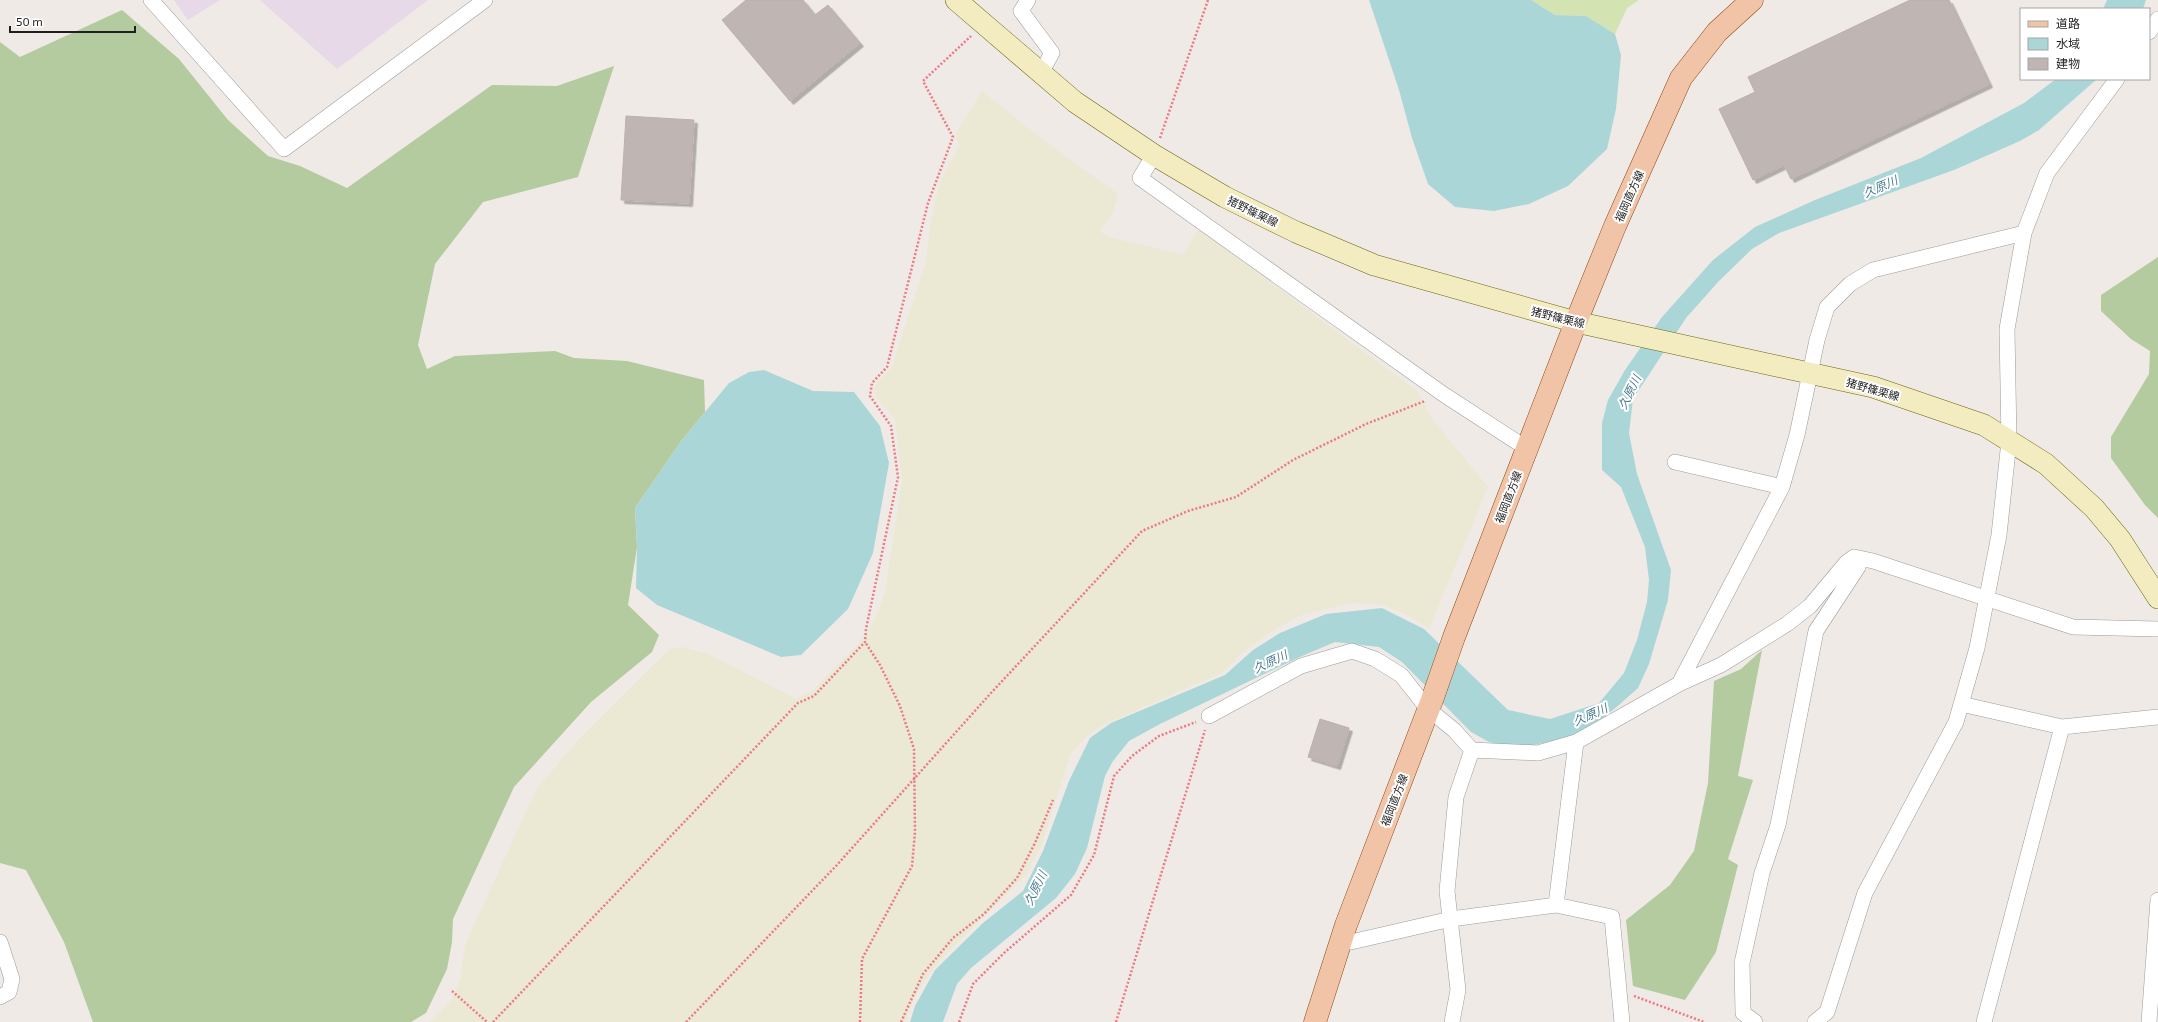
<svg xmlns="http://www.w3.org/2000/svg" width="2158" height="1022" font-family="'Exo 2','Noto Sans JP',sans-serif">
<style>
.industrial{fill:#e7d9e7}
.farmland{fill:#ebe8d3}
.grass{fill:#d3e3b1}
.forest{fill:#b4ca9f}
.water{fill:#abd6d8}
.building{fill:#bfb5b3;stroke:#bfafaa;filter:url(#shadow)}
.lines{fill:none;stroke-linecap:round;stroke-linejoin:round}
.street-casing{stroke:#9c9c9c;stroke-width:16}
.secondary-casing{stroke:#6b6410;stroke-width:22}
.primary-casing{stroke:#8a4a10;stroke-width:23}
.path{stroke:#eb7a84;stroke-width:2.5;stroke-dasharray:2 2;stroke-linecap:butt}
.street{stroke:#fff;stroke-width:15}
.secondary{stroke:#f3ecc0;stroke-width:21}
.primary{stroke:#f2c4a7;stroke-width:22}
.labels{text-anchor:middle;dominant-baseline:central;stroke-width:4;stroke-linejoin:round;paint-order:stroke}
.street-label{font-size:11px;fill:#1f1f1f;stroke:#fff}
.water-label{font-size:12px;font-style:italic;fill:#4b7a8f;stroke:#fff}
</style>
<defs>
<filter id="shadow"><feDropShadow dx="3.5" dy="3.5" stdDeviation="0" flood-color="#0004"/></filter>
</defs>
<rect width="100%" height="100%" fill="#efeae6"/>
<path class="industrial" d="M174,0H220L188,20Z
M260,0H428L337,69Z"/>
<path class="farmland" d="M982,91L1047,143L1118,194L1113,213L1100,230L1105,236L1183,255L1199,229L1417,391L1432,419L1488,487L1429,629L1406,614L1382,605L1353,603L1304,614L1277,628L1239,655L1234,662L1221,673L1101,726L1086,737L1071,753L1041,847L1026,875L942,958L921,986L910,1007L906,1022H429L451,1001L460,980L465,945L536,790L579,739L670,649L682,647L708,654L796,699L813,690L860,642L873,624L885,592L902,481L895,419L876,398L875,388L877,382L892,367L926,262L930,225L940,182L959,147L956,133Z"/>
<path class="grass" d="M1531,0H1639L1627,8L1615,34L1586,16L1555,15Z"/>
<path class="forest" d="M122,10L179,59L228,120L268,156L300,166L347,188L492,85L557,86L614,66L578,177L483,202L435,264L418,345L427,369L455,356L555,351L574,358L627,361L704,380L705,412L682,440L635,508L637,547L628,605L659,635L652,652L591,702L514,787L453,919L452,942L447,969L426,1013L411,1022H93L64,942L26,870L0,863V42L20,57Z
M2158,257V518L2145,505L2111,458V437L2149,374L2150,351L2131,339L2101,311V295Z
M1762,650L1738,776L1753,780L1728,859L1738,865L1716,952L1685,1000L1633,986L1626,920L1670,885L1694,851L1708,783L1714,681L1741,669Z"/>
<path class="water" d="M1369,0H1531L1555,15L1586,16L1615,34L1621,55L1616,109L1607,149L1568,186L1529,204L1494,211L1455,207L1428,184L1412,138L1399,90Z
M2107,0H2146L2143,9H2103Z
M2056,79H2097L2039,130L2020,141L1954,170L1779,233L1752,249L1719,281L1686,318L1633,399L1629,433L1637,474L1671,570L1668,600L1649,664L1638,688L1619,705L1599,721L1564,739L1528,746L1503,745L1489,742L1471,732L1402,662L1379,647L1335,642L1302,656L1160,724L1129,741L1113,761L1105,776L1087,848L1075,874L1056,898L971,968L957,984L943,1022H910L915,1006L935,970L983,923L1023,891L1043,851L1069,781L1090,738L1111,723L1225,675L1253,650L1280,633L1326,614L1382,608L1424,629L1508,710L1550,719L1599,703L1624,673L1637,640L1647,602L1649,580L1645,547L1621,487L1602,470V423L1608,400L1625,370L1662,317L1713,260L1755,227L1815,200L1921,158L2024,103Z
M764,370L813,391L854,392L880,426L889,463L873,553L848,609L801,655L781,657L657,605L636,588L637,547L635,508L682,440L729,383L749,372Z"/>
<path class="building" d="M746,0H803L815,15L828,5L860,43L790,101L722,20Z
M1910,0H1949L1989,84L1791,179L1784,165L1753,180L1719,109L1755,92L1748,77Z
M626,116L694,120L689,203L621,200Z
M1320,719L1349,728L1337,766L1308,757Z"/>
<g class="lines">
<g class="street-casing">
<path id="street" d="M151,0L284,149L485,0
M1028,0L1021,11L1052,53L1041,73
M2149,32L2158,19
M1154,155L1140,178L1443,394L1526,448
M1675,462L1782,487
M1679,684L1782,487L1797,435L1817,340L1827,307L1850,284L1873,270L2024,233
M1961,704L2062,727L2158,717
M1209,716L1301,666L1352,651L1375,659L1401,675L1428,709L1454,730L1472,750L1538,753L1576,742L1679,684L1721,665L1787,624L1810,606L1846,563L1854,557L1873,561L2073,627L2158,629
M1556,905L1576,742
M1342,939L1351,942L1451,919L1556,905L1612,917L1622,1022
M0,942L12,979L9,992L0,997
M1452,1022L1458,990L1447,891L1456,797L1472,750
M1755,1022L1743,1013L1742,963L1762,873L1778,825L1816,631L1858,567L1854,557
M1815,1022L1827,1012L1865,893L1956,722L1977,648L1999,535L2009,441L2007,329L2024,233L2047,173L2117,79
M1984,1022L2062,727
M2149,1022L2158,900"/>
</g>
<g class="secondary-casing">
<path id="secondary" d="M956,0L1075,102L1154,155L1225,197L1296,232L1374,265L1576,322L1873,387L1984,425L2046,464L2094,508L2120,539L2158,598"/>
</g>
<g class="primary-casing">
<path id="primary" d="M1315,1022L1346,925L1432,700L1454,637L1576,322L1615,226L1681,78L1717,32L1752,0"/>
</g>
<path class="path" d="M1160,138L1208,0
M452,991L487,1022
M1634,996L1704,1022
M493,1022L798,703L814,696L865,642L866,629L898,477L891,426L870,396L872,383L887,367L928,203L953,137L923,81L971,36
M686,1022L836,866L991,693L1142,531L1188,511L1236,497L1293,460L1366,424L1425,401
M860,1022L862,959L912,866L915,832L914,749L900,706L880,665L865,642
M901,1022L923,974L953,938L984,914L1017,878L1035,843L1053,800
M959,1022L973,984L1004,953L1071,895L1094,855L1114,776L1132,756L1159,736L1196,722
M1116,1022L1205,730"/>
<use href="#street" class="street"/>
<use href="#secondary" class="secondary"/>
<use href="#primary" class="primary"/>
</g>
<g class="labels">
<g class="street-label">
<text transform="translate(1629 196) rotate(-66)">福岡直方線</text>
<text transform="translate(1253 211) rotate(26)">猪野篠栗線</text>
<text transform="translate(1558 317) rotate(14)">猪野篠栗線</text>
<text transform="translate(1873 389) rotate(16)">猪野篠栗線</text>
<text transform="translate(1508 497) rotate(-69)">福岡直方線</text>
<text transform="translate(1394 800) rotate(-69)">福岡直方線</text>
</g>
<g class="water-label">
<text transform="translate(1880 186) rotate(-23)">久原川</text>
<text transform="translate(1629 392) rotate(-64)">久原川</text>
<text transform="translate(1270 661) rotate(-25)">久原川</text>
<text transform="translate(1590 714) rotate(-24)">久原川</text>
<text transform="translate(1035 888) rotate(-64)">久原川</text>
</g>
</g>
<rect x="2020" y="8" width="130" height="72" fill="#ffffff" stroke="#a5a5a5"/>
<rect x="2028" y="21" width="20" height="6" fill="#f2c4a7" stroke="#a5a5a5"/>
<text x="2056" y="28" font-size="12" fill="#1f1f1f">道路</text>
<rect x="2028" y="38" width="20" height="12" fill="#abd6d8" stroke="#a5a5a5"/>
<text x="2056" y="48" font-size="12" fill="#1f1f1f">水域</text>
<rect x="2028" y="58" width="20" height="12" fill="#bfb5b3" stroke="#a5a5a5"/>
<text x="2056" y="68" font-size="12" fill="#1f1f1f">建物</text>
<path d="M10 26v6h125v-6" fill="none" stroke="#1f1f1f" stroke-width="2"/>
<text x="16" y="26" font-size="12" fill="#1f1f1f" stroke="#ffffff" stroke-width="3" paint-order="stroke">50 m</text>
</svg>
